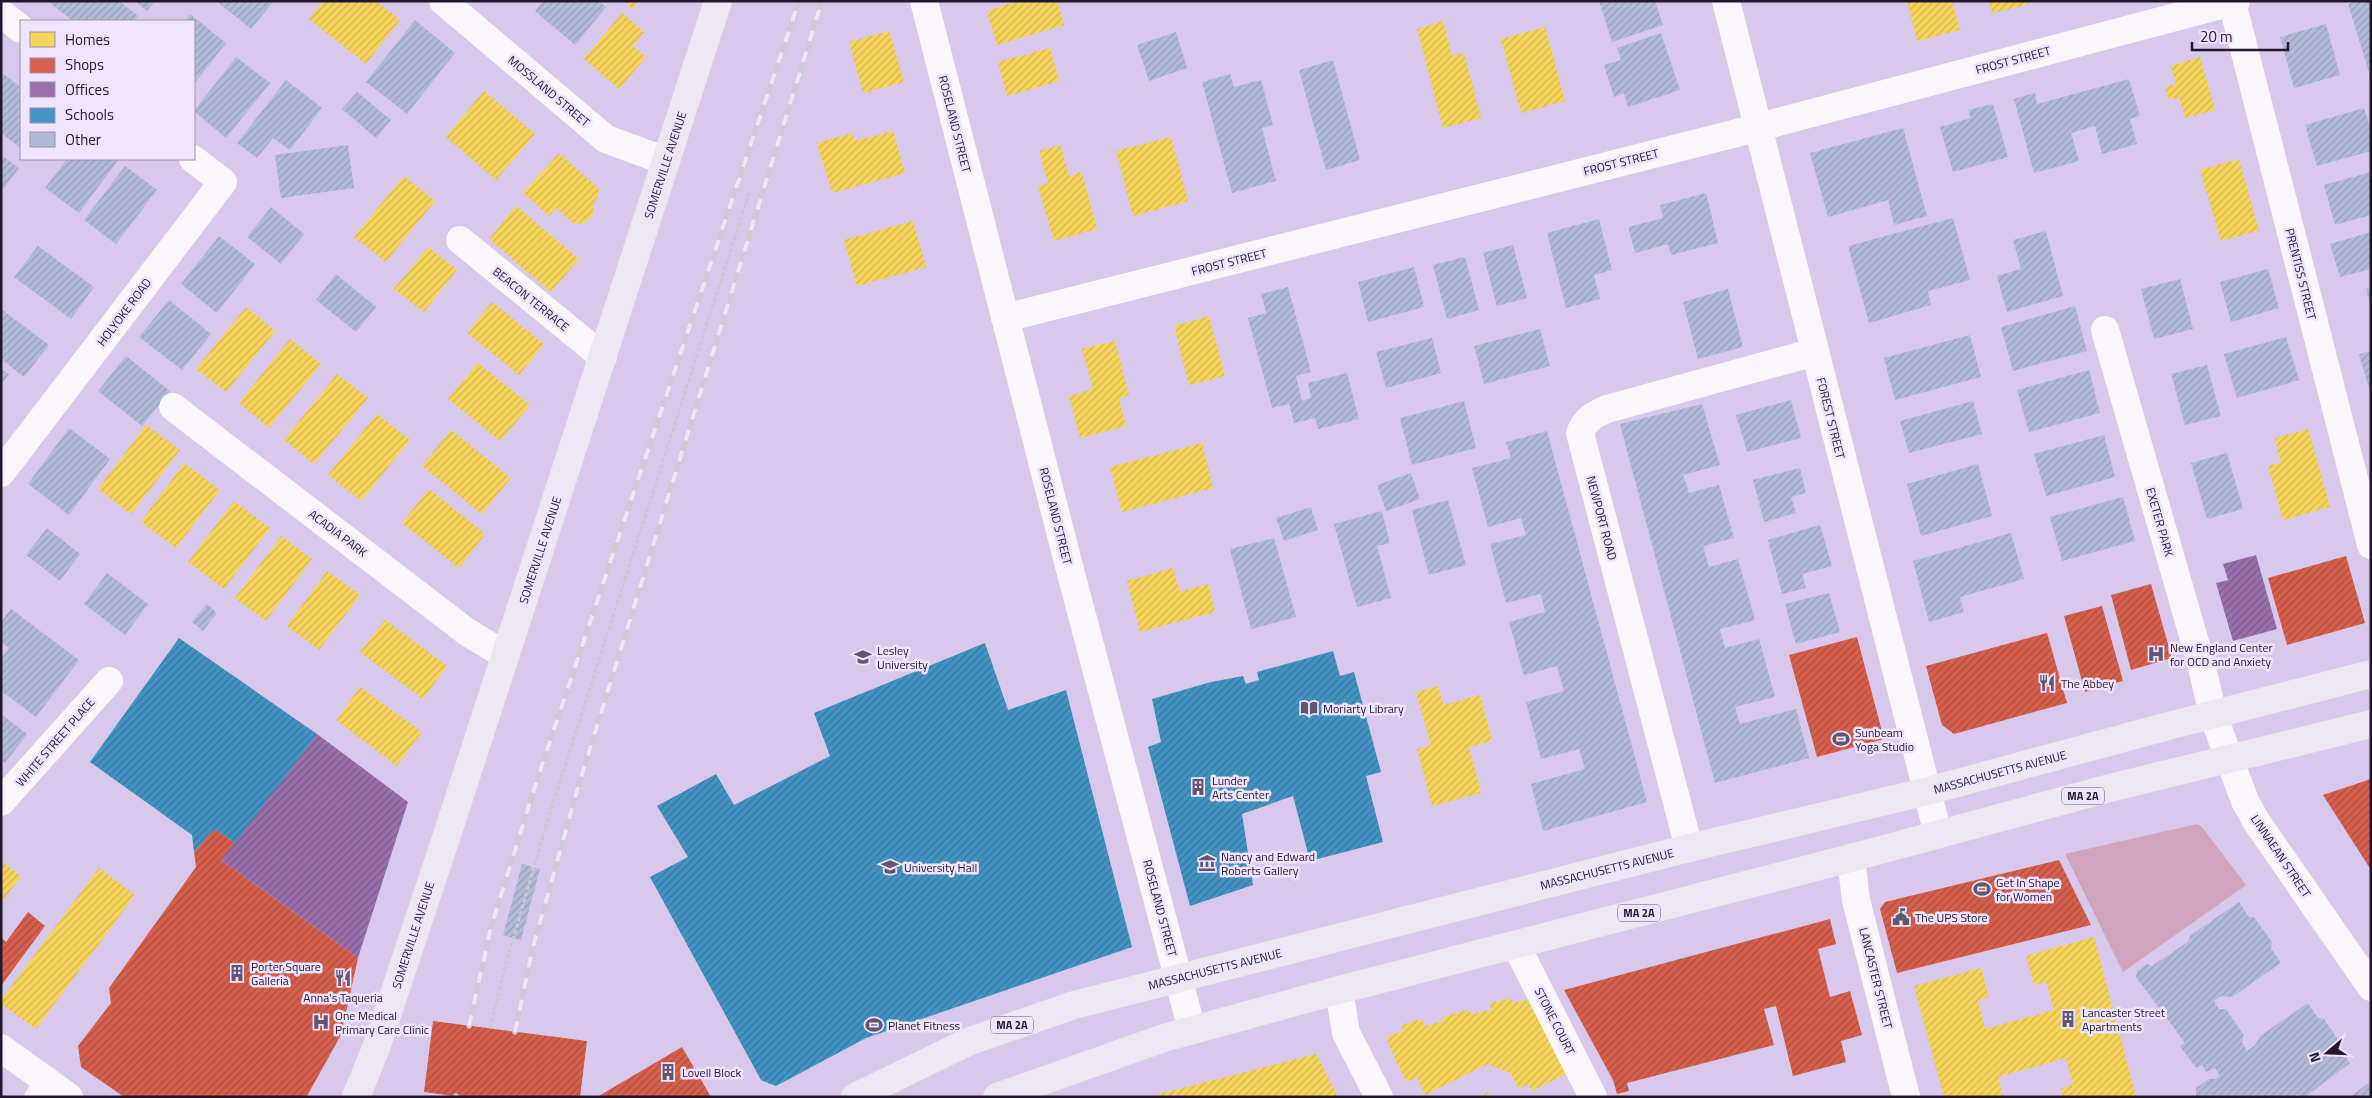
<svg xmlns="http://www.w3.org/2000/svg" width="2372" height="1098" font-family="'Titillium Web',sans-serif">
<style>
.green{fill:#d0a4bc}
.homes{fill:url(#homes-hatch)}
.shops{fill:url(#shops-hatch)}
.offices{fill:url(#offices-hatch)}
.schools{fill:url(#schools-hatch)}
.building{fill:url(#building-hatch)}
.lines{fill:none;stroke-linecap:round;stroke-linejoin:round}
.path{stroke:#cbc7d1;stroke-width:3;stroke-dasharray:4 2.5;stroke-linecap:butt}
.service{stroke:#f9f7fc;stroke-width:18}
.minor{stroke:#f9f7fc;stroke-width:28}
.tertiary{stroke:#f9f7fc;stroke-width:28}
.primary{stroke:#ece7f2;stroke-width:28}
.rail-casing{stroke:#cfcad4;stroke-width:5.5}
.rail{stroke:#efe4fe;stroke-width:4;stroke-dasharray:11;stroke-linecap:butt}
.labels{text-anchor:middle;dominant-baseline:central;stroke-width:5;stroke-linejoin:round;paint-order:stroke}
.shield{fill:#efe4fe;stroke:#60546c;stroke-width:1}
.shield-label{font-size:11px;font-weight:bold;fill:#22172e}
.street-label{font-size:12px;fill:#22172e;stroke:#efe4fe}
.poi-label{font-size:12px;fill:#22172e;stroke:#efe4fe;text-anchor:start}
</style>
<defs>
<pattern id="homes-hatch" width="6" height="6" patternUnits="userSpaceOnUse" patternTransform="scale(1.25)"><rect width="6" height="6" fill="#f6d55c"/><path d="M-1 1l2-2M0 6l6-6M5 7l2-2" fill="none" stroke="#d3b650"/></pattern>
<pattern id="shops-hatch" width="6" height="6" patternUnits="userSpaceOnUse" patternTransform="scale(1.25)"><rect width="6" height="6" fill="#d6604d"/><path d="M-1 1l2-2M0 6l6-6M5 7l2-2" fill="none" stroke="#ad4e40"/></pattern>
<pattern id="offices-hatch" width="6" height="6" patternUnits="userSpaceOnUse" patternTransform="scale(1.25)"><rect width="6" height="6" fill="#9970ab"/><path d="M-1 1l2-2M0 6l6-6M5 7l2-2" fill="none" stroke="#7c5b8c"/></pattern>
<pattern id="schools-hatch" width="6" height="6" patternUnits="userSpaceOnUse" patternTransform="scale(1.25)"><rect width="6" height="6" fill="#4393c3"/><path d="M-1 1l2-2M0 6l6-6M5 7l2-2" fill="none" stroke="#38779f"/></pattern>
<pattern id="building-hatch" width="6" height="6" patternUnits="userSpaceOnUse" patternTransform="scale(1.25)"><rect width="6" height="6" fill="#b2bad7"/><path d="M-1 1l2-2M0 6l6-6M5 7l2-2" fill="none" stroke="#999fb9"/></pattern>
</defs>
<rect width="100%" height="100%" fill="#d8c8eb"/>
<path class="green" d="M2197,824L2202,827L2246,885L2123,972L2065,854Z"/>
<path class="homes" d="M323,1H376L400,20L366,64L309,19Z
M625,1H639L633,9Z
M1018,1H1057L1064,25L997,45L987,11Z
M1907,1H1952L1960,30L1917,41Z
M1989,1H2029L2030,4L1992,13Z
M622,13L644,32L633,46L646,57L619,89L584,59Z
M1443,21L1452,56L1464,53L1481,118L1443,128L1417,29Z
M1545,27L1565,101L1521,113L1501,39Z
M889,31L904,82L863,93L849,42Z
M1050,48L1059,81L1007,96L998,62Z
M2200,57L2215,110L2185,118L2179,97L2169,100L2165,87L2176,84L2171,66Z
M484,91L535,134L496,180L446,137Z
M893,131L905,173L832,193L817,143L853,133L855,141Z
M1171,137L1188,201L1133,216L1116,151Z
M1060,145L1069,176L1082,172L1097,229L1054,241L1038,186L1048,183L1039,151Z
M559,153L599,189L598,197L593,204V214L586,223L574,224L556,208L549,216L523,193Z
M2239,159L2259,231L2221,241L2200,170Z
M404,176L435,201L386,262L354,237Z
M516,206L579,259L551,292L489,239Z
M913,221L926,267L857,286L844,240Z
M428,247L457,270L424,312L394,289Z
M492,302L544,344L519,375L467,333Z
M246,307L275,331L226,392L196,369Z
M1209,316L1225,376L1189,385L1174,326Z
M290,339L321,364L269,428L239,403Z
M1115,341L1129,395L1119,398L1126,426L1080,438L1069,396L1093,389L1082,349Z
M478,363L530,405L500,441L448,399Z
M337,374L368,398L314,464L284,440Z
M377,414L410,440L361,501L328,475Z
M146,425L180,450L131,514L98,489Z
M2308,429L2330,507L2283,520L2268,466L2281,463L2275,438Z
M451,430L511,478L482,514L422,466Z
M1202,443L1213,488L1122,512L1110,467Z
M184,463L220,490L176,548L141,522Z
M429,489L485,534L459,568L402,523Z
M234,501L270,528L224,589L188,562Z
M281,536L312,559L266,621L235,598Z
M1173,568L1180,592L1208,584L1215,612L1140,632L1127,581Z
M327,571L360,595L319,650L287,626Z
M385,620L447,666L423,699L360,652Z
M1438,686L1443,705L1480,695L1492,741L1469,747L1481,793L1432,806L1417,749L1431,745L1416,692Z
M360,687L422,732L397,766L336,720Z
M1,861L21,876L1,903Z
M99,868L135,895L36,1029L1,1004V1000Z
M2094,937L2136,1097H2063L2061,1088L2073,1085L2066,1058L1998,1077L2003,1097H1944L1914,986L1981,968L1989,997L1978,1001L1985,1029L2054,1010L2046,982L2034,985L2026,956Z
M1512,998L1513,1003L1526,1000L1534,1007L1568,1073L1532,1091L1528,1084L1519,1089L1511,1074L1488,1064L1425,1095L1417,1077L1406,1082L1387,1041L1390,1035L1402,1032L1401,1025L1422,1019L1424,1026L1443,1021L1445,1016L1467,1010L1472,1014L1491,1010L1490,1003Z
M1316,1054L1338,1097H1156L1155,1095Z
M1489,1092L1491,1097H1478Z"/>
<path class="shops" d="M2346,556L2365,623L2287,645L2268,578Z
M2151,584L2172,658L2131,670L2111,595Z
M2102,606L2123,681L2085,692L2064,616Z
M2047,633L2067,703L1954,734L1942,725L1926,666Z
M1857,637L1884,739L1817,757L1789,655Z
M2371,779V870L2323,795Z
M212,831H218L235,843L221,860L358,958L341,1035L307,1096L124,1097L81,1067L78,1046L111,1003L109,988L196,867L194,852Z
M2059,860L2091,925L1897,973L1880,909L1885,902Z
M28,912L45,926L1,986V937L6,942Z
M1830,919L1836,944L1818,949L1830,997L1850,991L1862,1035L1841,1041L1846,1062L1793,1076L1776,1006L1764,1009L1774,1045L1627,1083L1629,1091L1617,1094L1613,1080L1564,990Z
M433,1021L587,1041L580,1097H461L424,1092Z
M682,1047L711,1097H597Z"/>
<path class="offices" d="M2256,555L2277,629L2233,641L2216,583L2228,580L2223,564Z
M317,734L408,802L358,958L221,860Z"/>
<path class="schools" d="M179,638L317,734L235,843L218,831H212L194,852L192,835L90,762Z
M985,643L1008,710L1066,690L1132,947L866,1038L776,1086L761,1080L650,877L688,857L657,806L716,774L734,805L830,756L814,713Z
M1333,651L1340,676L1354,672L1381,772L1366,776L1383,842L1310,861L1293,796L1242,814L1253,885L1190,906L1148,747L1161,742L1152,699L1211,682L1243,676L1246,684L1259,680L1257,672Z"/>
<path class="building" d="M52,1H119L138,16L134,21H73L50,3Z
M135,1H155L147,11Z
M216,1H274L251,29Z
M543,1H599L606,7L575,45L535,11Z
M1599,1H1655L1663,25L1612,42Z
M2357,1H2371V79L2348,4Z
M190,14L226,43L194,84V21H185Z
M415,20L455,53L407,114L366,82Z
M2326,24L2340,75L2294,88L2280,37Z
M1176,32L1187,68L1149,81L1137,45Z
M1661,33L1680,90L1628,107L1624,93L1614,97L1604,65L1621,60L1617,48Z
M236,57L270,83L226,138L194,111Z
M1333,60L1360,160L1326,170L1299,70Z
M2,73L21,87V148L1,133Z
M1230,74L1234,87L1261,80L1273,125L1262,128L1276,181L1232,193L1202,82Z
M2129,79L2140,116L2130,119L2137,144L2102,154L2095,126L2071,133L2079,161L2034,173L2014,99L2035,93L2037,104Z
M286,80L322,108L290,150L273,138L257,158L237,143Z
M357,92L391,120L376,138L342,109Z
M1993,104L2008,157L1953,172L1940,127L1971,118L1968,110Z
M2364,108L2371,130V151L2317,166L2305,125Z
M1903,128L1927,216L1894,225L1888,200L1828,217L1810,153Z
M348,145L354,188L281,198L275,155Z
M1,155L19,168L1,192Z
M67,159H119L79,213L45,188Z
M125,166L157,190L116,244L84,220Z
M2371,172V215L2335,225L2324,185Z
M1706,193L1718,243L1671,255L1668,244L1635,253L1628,227L1663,218L1660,205Z
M271,207L304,234L281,264L247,237Z
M1953,218L1970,280L1928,291L1931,305L1869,323L1848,246Z
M1599,219L1612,270L1594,275L1600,299L1566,308L1547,233Z
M2046,231L2063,296L2007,312L1997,276L2021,269L2013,240Z
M2371,232V269L2340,277L2330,244Z
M219,236L255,264L217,313L181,284Z
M1513,245L1527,298L1497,306L1483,253Z
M38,246L94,287L71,319L14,277Z
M1465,257L1479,310L1447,319L1433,265Z
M1414,267L1424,307L1368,322L1358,282Z
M2268,269L2279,308L2231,322L2220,282Z
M336,274L376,307L356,332L316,300Z
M2180,279L2193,329L2154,339L2141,289Z
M1288,287L1311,372L1296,376L1302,401L1311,398L1308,383L1347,373L1359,419L1318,429L1315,418L1294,423L1289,404L1272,408L1248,318L1266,313L1261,294Z
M2371,288V305H2370L2366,289Z
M1728,289L1743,347L1698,359L1683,302Z
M169,300L211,334L182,370L139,337Z
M2075,306L2087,351L2013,371L2001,327Z
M1,309L49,345L24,377L1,359Z
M1540,329L1550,366L1484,384L1474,346Z
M1970,335L1981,377L1895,400L1884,358Z
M2286,337L2299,380L2237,398L2224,354Z
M1432,338L1441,373L1386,388L1376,352Z
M2371,351V392H2370L2359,354Z
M126,356L170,391L142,426L98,391Z
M2207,365L2221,416L2185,425L2171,374Z
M1,369L9,374L1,385Z
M2089,370L2100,413L2029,432L2017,390Z
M1791,400L1801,438L1747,452L1736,415Z
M1464,401L1476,448L1412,465L1400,418Z
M1973,401L1982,434L1909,453L1900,421Z
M1702,404L1720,465L1683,475L1689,493L1719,485L1734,538L1703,546L1709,567L1738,559L1755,620L1720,629L1725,648L1759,639L1775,697L1735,707L1740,724L1796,709L1809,758L1715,783L1620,424Z
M69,428L110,459L69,515L28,484Z
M1547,431L1647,802L1543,831L1531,784L1585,769L1579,749L1541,759L1526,702L1564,691L1557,666L1524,675L1509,622L1545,612L1541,594L1506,603L1490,544L1526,535L1521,518L1488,527L1472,468L1511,458L1506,442Z
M2104,435L2115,477L2046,496L2034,454Z
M2227,453L2243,509L2207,519L2191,463Z
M1978,464L1992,516L1921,536L1907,484Z
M1800,468L1806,493L1791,497L1796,513L1764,522L1753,480Z
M1411,473L1420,499L1386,511L1377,485Z
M2123,497L2135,541L2062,561L2050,517Z
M1448,500L1466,565L1429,575L1412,510Z
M1311,507L1318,530L1284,541L1276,518Z
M1382,511L1390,543L1377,546L1391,598L1357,607L1334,524Z
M1820,525L1832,566L1802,574L1806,588L1782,594L1768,540Z
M47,528L80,554L60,581L26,555Z
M2011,533L2024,579L1960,597L1964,612L1929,622L1913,561Z
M1274,538L1296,617L1251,629L1230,549Z
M107,573L148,604L125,635L84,604Z
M1829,593L1840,632L1796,644L1785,604Z
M207,604L217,613L203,631L192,622Z
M11,609L79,660L36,717L1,691V659L9,648L1,642V622Z
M1,714L27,734L5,763L1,760Z
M522,864L540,869L521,940L503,935Z
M2239,902L2249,917H2254L2272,942L2271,948L2281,963L2232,997L2221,996L2214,1001L2219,1009H2226L2244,1035L2242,1042L2247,1051L2255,1045L2260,1036L2308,1003L2318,1018L2324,1019L2339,1041V1048L2350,1063L2305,1097H2298L2297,1094L2293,1097H2196V1088L2209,1079H2216L2220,1076L2215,1068L2206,1072L2202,1065L2196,1068L2180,1046L2185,1043L2136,977L2137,971L2147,964L2152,966L2188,942L2190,936Z
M2371,1081V1097H2350Z"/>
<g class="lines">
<path class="path" d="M490,1028L505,967L547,822L750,190"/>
<path class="service" d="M33,1097L45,1080"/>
<path class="minor" d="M924,1L1070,570L1192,1030
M1726,1L1938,834
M2232,2L2371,545
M1,13L21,29
M460,240L603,357
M1005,318L1733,134L2236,1
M2105,330L2201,663L2213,715L2245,801L2256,821L2371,987
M173,407L467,632L505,655
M1,473L223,182L193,159
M1,802L109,681
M1689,848L1580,433C1586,419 1593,415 1607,409L1815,352
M1851,858L1856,900L1906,1097
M1516,945L1593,1097
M1339,990L1346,1033L1379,1097
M1,1048L69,1097"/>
<path class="tertiary" d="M443,1L606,139L666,161"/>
<path class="primary" d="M356,1097L376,1048L448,832L718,1
M855,1097L970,1041L1074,1005L1689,848L1928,791L2172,725L2371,674
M997,1097L1164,1038L1339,990L1851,858L2110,788L2371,724"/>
<g class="rail-casing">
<path id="rail" d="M469,1026L491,927L537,780L799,1
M515,1032L533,947L579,784L822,1
M456,1097V1096"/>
</g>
<use href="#rail" class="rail"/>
</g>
<defs>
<g id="hospital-bare" transform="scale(1.35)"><path d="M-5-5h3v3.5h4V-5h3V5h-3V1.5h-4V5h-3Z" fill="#625570" stroke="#efe4fe" stroke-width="2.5" paint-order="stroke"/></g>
<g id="university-bare" transform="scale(1.35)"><path d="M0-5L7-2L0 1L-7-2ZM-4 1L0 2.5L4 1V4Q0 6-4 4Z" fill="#625570" stroke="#efe4fe" stroke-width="2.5" paint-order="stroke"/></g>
<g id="restaurant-bare" transform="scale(1.35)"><path d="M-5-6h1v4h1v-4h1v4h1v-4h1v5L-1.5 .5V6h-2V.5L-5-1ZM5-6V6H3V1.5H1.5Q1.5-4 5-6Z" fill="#625570" stroke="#efe4fe" stroke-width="2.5" paint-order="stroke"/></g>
<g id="library-bare" transform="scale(1.35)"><path d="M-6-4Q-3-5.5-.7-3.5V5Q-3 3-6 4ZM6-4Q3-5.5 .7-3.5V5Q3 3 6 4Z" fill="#625570" stroke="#efe4fe" stroke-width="2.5" paint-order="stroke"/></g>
<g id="stadium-bare" transform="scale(1.35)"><path d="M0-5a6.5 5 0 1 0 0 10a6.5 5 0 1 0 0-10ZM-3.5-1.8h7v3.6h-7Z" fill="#625570" stroke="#efe4fe" stroke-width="2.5" paint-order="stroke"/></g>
<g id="building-bare" transform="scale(1.35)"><path d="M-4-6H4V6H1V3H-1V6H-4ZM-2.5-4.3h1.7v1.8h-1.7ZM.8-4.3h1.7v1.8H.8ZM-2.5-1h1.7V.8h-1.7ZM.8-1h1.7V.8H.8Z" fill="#625570" stroke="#efe4fe" stroke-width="2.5" paint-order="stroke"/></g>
<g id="museum-bare" transform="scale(1.35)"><path d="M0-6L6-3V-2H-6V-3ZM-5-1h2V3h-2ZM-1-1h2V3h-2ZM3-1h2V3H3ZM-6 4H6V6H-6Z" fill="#625570" stroke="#efe4fe" stroke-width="2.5" paint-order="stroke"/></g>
<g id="civic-bare" transform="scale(1.35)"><path d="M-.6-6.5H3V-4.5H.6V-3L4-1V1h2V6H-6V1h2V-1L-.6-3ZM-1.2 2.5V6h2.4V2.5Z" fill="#625570" stroke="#efe4fe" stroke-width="2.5" paint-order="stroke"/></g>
</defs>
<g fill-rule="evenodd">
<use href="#hospital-bare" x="2156" y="654"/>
<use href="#university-bare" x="863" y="657"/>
<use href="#restaurant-bare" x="2047" y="683"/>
<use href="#library-bare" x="1309" y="708"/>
<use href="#stadium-bare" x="1841" y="739"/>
<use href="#building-bare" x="1198" y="787"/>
<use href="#museum-bare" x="1207" y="863"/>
<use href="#university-bare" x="890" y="867"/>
<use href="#stadium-bare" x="1982" y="889"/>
<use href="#civic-bare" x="1901" y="917"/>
<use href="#building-bare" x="237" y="973"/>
<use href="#restaurant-bare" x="343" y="978"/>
<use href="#building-bare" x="2068" y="1019"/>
<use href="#hospital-bare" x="321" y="1022"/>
<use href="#stadium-bare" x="874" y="1025"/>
<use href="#building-bare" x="668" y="1072"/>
</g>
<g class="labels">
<g class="shield">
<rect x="2062" y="787.5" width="42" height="17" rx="4"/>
<rect x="1618" y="904.5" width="42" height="17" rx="4"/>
<rect x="991" y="1016.5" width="42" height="17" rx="4"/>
</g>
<g class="shield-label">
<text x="2083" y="796">MA 2A</text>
<text x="1639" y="913">MA 2A</text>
<text x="1012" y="1025">MA 2A</text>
</g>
<g class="street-label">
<text transform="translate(2013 60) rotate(-15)">FROST STREET</text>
<text transform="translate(549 91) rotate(40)">MOSSLAND STREET</text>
<text transform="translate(955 124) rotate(76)">ROSELAND STREET</text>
<text transform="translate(1621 162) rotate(-14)">FROST STREET</text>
<text transform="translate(665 165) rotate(-72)">SOMERVILLE AVENUE</text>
<text transform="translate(1229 262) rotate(-14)">FROST STREET</text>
<text transform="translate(2301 274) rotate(76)">PRENTISS STREET</text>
<text transform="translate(531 299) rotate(39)">BEACON TERRACE</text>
<text transform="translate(124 312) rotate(-53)">HOLYOKE ROAD</text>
<text transform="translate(1831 418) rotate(76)">FOREST STREET</text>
<text transform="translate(1056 516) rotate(76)">ROSELAND STREET</text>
<text transform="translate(1602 518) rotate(75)">NEWPORT ROAD</text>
<text transform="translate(2160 522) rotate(74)">EXETER PARK</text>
<text transform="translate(338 533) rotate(37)">ACADIA PARK</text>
<text transform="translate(540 550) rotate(-72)">SOMERVILLE AVENUE</text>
<text transform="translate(55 742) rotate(-49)">WHITE STREET PLACE</text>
<text transform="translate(2000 772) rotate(-15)">MASSACHUSETTS AVENUE</text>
<text transform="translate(2281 856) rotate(56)">LINNAEAN STREET</text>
<text transform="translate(1607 869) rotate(-14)">MASSACHUSETTS AVENUE</text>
<text transform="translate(1160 908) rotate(75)">ROSELAND STREET</text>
<text transform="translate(413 935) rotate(-72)">SOMERVILLE AVENUE</text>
<text transform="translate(1215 969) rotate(-14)">MASSACHUSETTS AVENUE</text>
<text transform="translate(1876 978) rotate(76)">LANCASTER STREET</text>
<text transform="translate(1555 1021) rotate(63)">STONE COURT</text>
</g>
<g class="poi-label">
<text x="2170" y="647">New England Center<tspan x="2170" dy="14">for OCD and Anxiety</tspan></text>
<text x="877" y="650">Lesley<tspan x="877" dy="14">University</tspan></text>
<text x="2061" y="683">The Abbey</text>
<text x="1323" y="708">Moriarty Library</text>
<text x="1855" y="732">Sunbeam<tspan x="1855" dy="14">Yoga Studio</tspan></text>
<text x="1212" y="780">Lunder<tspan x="1212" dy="14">Arts Center</tspan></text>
<text x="1221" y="856">Nancy and Edward<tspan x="1221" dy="14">Roberts Gallery</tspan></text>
<text x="904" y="867">University Hall</text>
<text x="1996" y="882">Get In Shape<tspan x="1996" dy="14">for Women</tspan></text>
<text x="1915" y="917">The UPS Store</text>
<text x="251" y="966">Porter Square<tspan x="251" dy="14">Galleria</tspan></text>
<text x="343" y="997" text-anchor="middle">Anna's Taqueria</text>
<text x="2082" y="1012">Lancaster Street<tspan x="2082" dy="14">Apartments</tspan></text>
<text x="335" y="1015">One Medical<tspan x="335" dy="14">Primary Care Clinic</tspan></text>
<text x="888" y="1025">Planet Fitness</text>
<text x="682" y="1072">Lovell Block</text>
</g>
</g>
<rect width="2372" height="1098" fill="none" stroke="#22172e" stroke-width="5"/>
<rect x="20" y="20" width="175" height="140" fill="#efe4fe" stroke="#9d92ab"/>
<rect x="30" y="32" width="25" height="15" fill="#f6d55c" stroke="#9d92ab"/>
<text x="65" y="45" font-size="15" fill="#22172e">Homes</text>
<rect x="30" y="58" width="25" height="15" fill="#d6604d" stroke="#9d92ab"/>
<text x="65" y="70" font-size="15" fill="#22172e">Shops</text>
<rect x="30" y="82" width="25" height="15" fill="#9970ab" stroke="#9d92ab"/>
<text x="65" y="95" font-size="15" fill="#22172e">Offices</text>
<rect x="30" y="108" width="25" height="15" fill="#4393c3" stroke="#9d92ab"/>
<text x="65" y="120" font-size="15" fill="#22172e">Schools</text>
<rect x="30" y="132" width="25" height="15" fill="#b2bad7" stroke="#9d92ab"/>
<text x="65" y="145" font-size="15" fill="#22172e">Other</text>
<g transform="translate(2327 1053) rotate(251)" stroke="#efe4fe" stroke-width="4" paint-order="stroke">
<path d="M0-4L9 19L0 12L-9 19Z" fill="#22172e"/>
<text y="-8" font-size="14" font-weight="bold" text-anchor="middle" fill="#22172e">N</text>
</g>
<path d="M2192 42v8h96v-8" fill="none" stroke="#22172e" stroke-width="2.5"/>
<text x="2200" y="42" font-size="15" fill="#22172e" stroke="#efe4fe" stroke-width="4" paint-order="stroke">20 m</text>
</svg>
